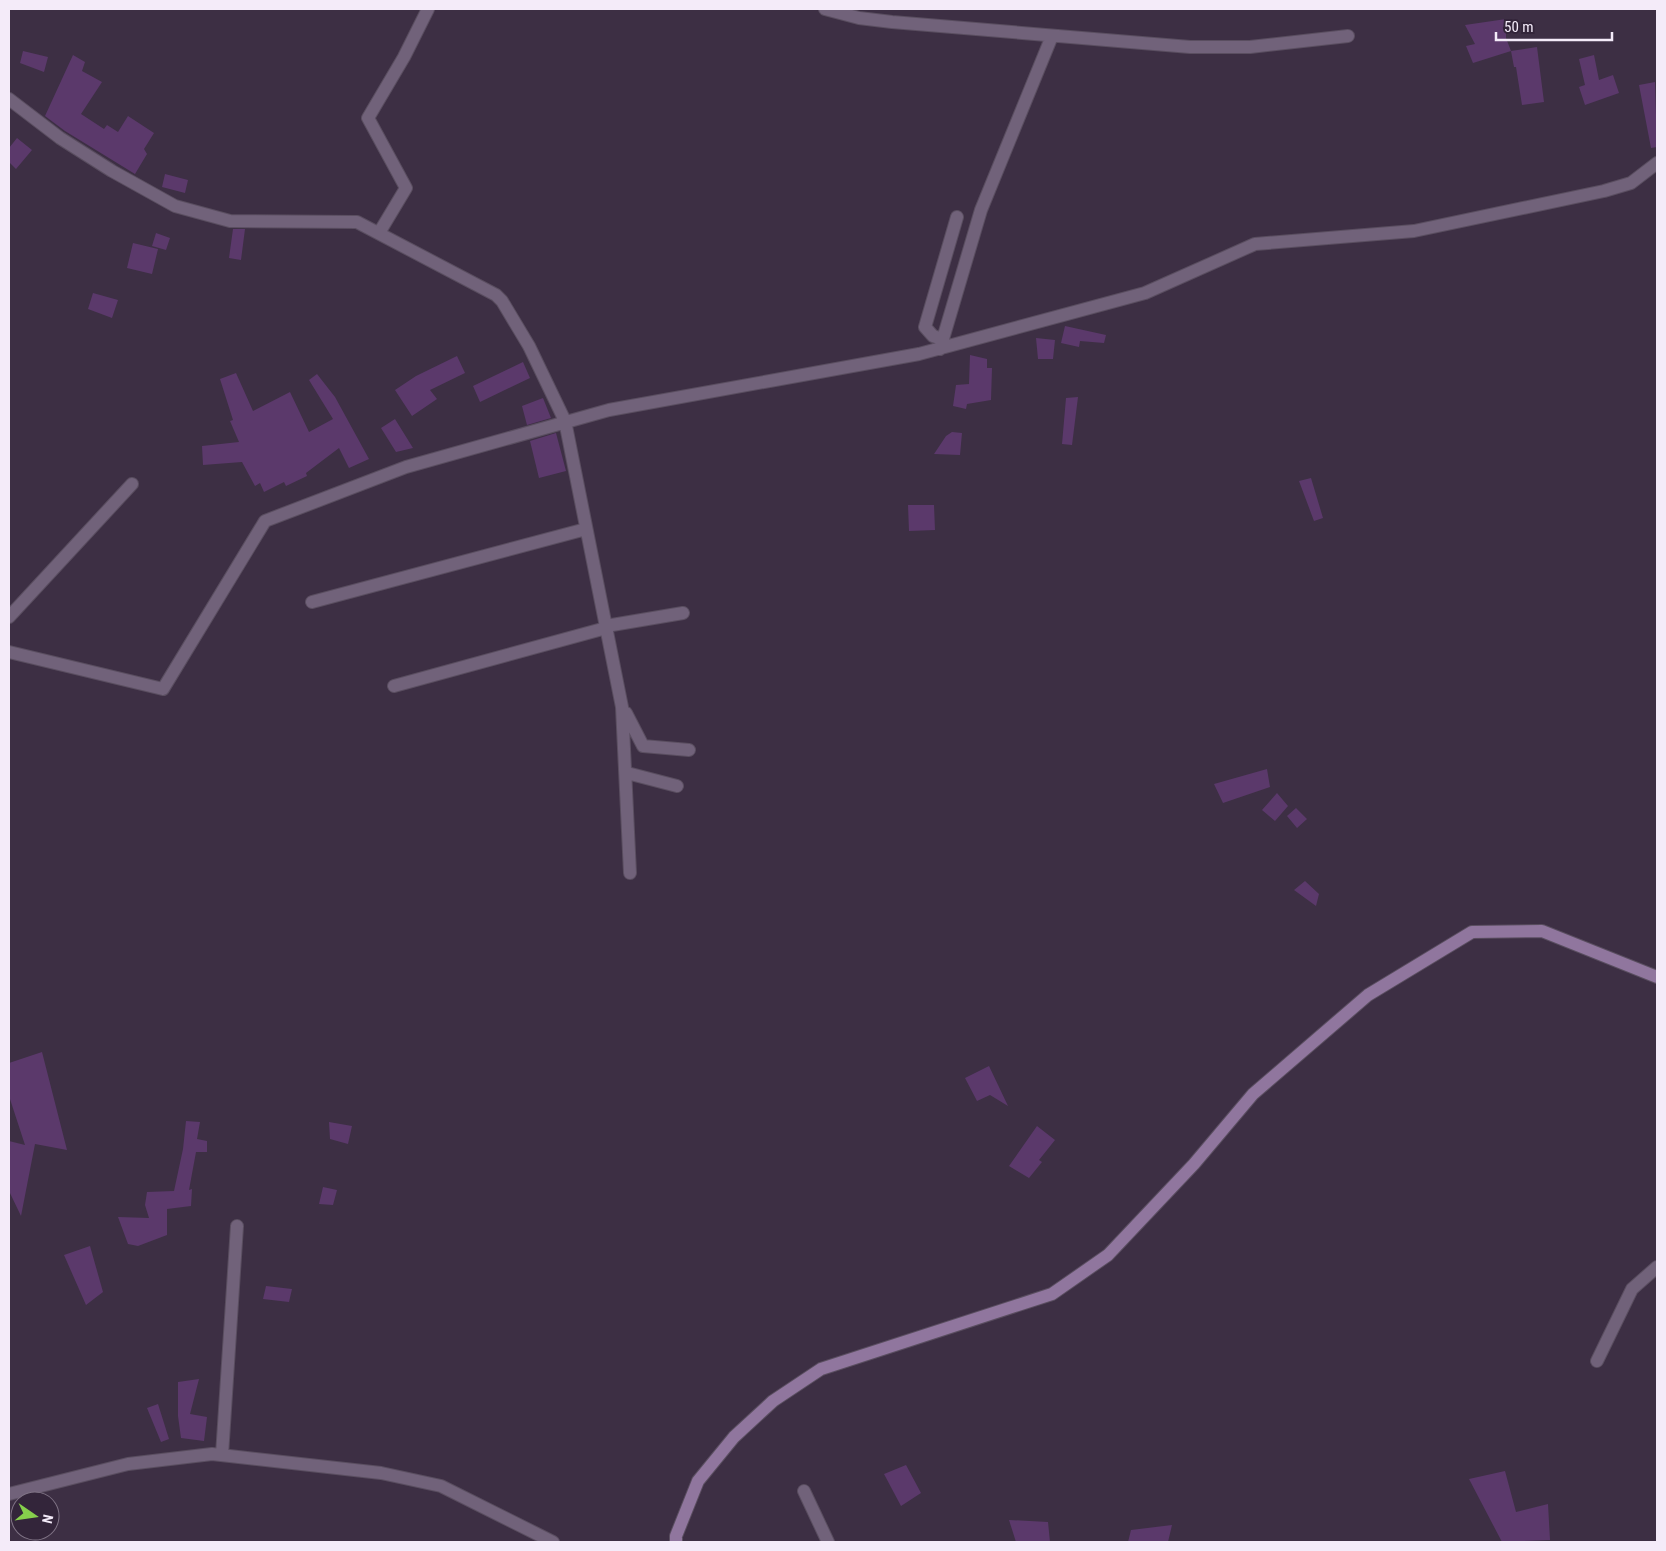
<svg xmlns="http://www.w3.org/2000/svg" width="1666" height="1551" font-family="'Roboto Condensed',sans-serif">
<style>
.building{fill:#5b396b}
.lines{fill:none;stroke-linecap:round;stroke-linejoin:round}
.street-casing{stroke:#5a4e60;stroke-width:14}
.secondary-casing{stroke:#5a4e60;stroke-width:14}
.street{stroke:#71627a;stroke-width:12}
.secondary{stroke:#90769e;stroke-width:12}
</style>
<rect width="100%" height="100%" fill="#3d2f44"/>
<path class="building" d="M1506,19V38L1511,51L1473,63L1466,46L1475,44L1465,25Z
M1537,47L1544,102L1522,105L1516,67H1514L1511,51Z
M23,51L48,57L44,72L20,63Z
M73,55L85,62L82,71L102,82L81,114L104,129L107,125L118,132L128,116L154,133L144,149L147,154L135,174L65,131L45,116Z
M1594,55L1599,80L1613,75L1619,93L1585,105L1579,87L1585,85L1579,59Z
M1655,82L1657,147L1651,148L1639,85Z
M17,138L32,150L16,169L9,162V148Z
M165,174L188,180L185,193L162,187Z
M233,229H245L241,260L229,258Z
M156,233L170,238L166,250L152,246Z
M133,243L158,249L152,274L127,268Z
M93,293L118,300L112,318L88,309Z
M1065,326L1106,335L1104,343L1080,341L1079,347L1061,343Z
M1036,338L1055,340L1053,359H1038Z
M970,355L987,359V368H992L991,400L967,404L966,409L953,406L956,385L969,384Z
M457,356L465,373L430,390L437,399L412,416L395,390L416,376Z
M523,362L530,378L480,402L473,386Z
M236,373L253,411L290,392L309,432L333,419L309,380L317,374L335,397L369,459L349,468L339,448L306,473L307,476L286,486L284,482L264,492L260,483L255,486L242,462L203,465L202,446L239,442L230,421L233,420L220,379Z
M1078,397L1072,445L1062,444L1066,398Z
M543,398L551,418L527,425L522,406Z
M395,419L413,448L396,452L381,428Z
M952,432L962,433L960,455L934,454L946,436Z
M556,433L566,471L539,478L530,441Z
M1311,478L1323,518L1314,521L1299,481Z
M908,505H934L935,530L909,531Z
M1267,769L1270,787L1223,803L1214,784Z
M1277,793L1288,806L1275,821L1262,810Z
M1296,808L1307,819L1297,828L1287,816Z
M1305,881L1319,894L1316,906L1294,890Z
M42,1052L67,1150L35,1144L21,1216L9,1191V1141L25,1145L9,1096V1063Z
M989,1066L1008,1106L990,1095L977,1101L965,1078Z
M186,1121L200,1122L197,1139L207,1141V1152H196L189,1190L192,1189L191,1206L167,1209V1235L138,1246L128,1244L118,1217L149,1218L145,1205L147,1192L174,1191L183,1149Z
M329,1122L352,1126L348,1144L330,1139Z
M1037,1126L1055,1140L1039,1160L1042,1162L1029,1178L1009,1166Z
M323,1187L337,1190L333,1205L319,1204Z
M90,1246L103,1292L86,1305L64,1255Z
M266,1286L292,1289L289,1302L263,1299Z
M199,1379L190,1414L207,1417L204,1441L181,1438L178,1416V1382Z
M158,1404L169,1439L161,1442L147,1408Z
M906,1465L921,1493L901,1506L884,1474Z
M1505,1471L1516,1512L1548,1504L1550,1540L1502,1542L1469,1479Z
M1009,1520L1048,1522L1050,1542H1016Z
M1172,1525L1168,1542H1128L1131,1530Z"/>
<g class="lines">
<g class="street-casing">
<path id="street" d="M825,9L859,18L892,22L1190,47H1250L1348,36
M9,99L60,138L112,171L175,206L230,221L357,222L496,295L502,301L529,346L565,421L622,707L630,873
M379,233L406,188L368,118L404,57L428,9
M942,339L933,336L925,327L957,217
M940,349L981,210L1052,36
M312,602L586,529
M9,617L132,484
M606,626L683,613
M9,652L163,689L265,521L406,467L609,410L919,354L1145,293L1255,244L1414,231L1604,191L1631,183L1657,163
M394,686L606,628
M626,713L643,746L689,750
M627,773L677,786
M1597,1361L1632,1289L1657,1267
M222,1455L237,1226
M804,1491L828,1542
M9,1494L128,1464L212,1454L381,1473L441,1486L553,1542"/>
</g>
<g class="secondary-casing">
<path id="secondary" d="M676,1542V1536L698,1481L734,1437L773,1401L821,1369L1052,1294L1108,1255L1194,1164L1253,1094L1368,995L1472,932L1542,931L1657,977"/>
</g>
<use href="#street" class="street"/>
<use href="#secondary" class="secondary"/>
</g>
<rect width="1666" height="1551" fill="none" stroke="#f4ebf9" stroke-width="20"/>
<g transform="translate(35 1516) rotate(103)"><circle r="24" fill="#33253a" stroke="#807486"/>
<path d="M0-4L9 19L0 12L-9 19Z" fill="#86cf4c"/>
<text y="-8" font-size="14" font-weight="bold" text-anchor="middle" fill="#f4ebf9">N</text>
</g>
<path d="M1496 32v8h116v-8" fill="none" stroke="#f4ebf9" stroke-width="2.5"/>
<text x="1504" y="32" font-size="15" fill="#f4ebf9" stroke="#33253a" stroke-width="4" paint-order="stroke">50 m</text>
</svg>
